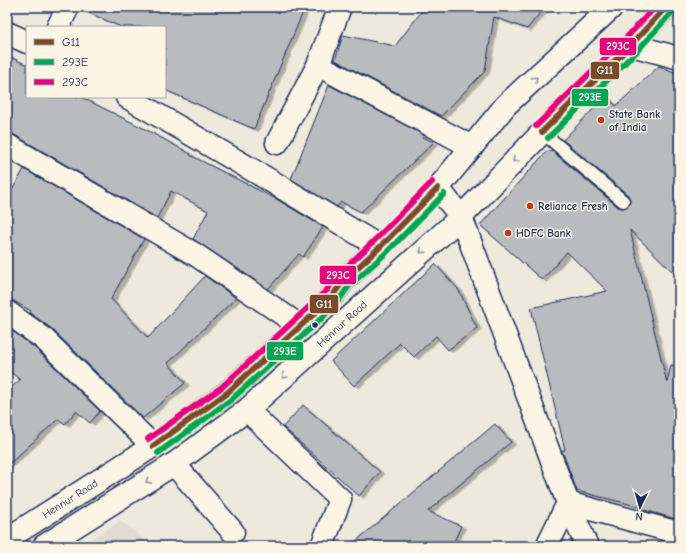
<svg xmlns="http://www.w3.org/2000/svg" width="686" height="553" font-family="'Comic Neue',sans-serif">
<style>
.built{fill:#dedbd4}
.building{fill:#babbbe;stroke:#1b2f5e;filter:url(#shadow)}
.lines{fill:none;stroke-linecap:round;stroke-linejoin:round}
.lane-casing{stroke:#1b2f5e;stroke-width:15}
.street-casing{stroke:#1b2f5e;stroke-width:25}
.secondary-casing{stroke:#1b2f5e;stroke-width:25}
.primary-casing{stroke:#1b2f5e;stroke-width:25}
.lane{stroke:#fcf5e5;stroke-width:12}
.street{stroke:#fcf5e5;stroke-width:22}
.secondary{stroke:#fcf5e5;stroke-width:22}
.primary{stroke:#fcf5e5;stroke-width:22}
.bus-1-casing{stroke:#fcf5e5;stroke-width:9}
.bus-2-casing{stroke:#fcf5e5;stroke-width:9}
.bus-3-casing{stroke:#fcf5e5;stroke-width:9}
.bus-1{stroke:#7a4b2a;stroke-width:6}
.bus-2{stroke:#00a651;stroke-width:6}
.bus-3{stroke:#e5007d;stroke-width:6}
.oneway{stroke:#8c92a2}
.poi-dot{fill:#c8321e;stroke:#fcf5e5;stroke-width:1.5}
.bus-dot{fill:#1b2f5e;stroke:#fcf5e5;stroke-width:1.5}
.labels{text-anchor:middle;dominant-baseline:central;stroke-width:3;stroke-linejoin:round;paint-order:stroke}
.poi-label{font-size:11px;font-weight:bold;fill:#1b2f5e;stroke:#fcf5e5;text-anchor:start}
.street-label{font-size:11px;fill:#1b2f5e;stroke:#fcf5e5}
.line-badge{stroke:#fcf5e5;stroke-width:1.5}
.badge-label{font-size:11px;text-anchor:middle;font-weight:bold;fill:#fff}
</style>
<defs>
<filter id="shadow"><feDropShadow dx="4.5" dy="2.5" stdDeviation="0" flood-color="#0004"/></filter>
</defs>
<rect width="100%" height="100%" fill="#eee9dd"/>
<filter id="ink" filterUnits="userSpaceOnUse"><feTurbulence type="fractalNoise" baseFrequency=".025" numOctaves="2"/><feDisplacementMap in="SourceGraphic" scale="8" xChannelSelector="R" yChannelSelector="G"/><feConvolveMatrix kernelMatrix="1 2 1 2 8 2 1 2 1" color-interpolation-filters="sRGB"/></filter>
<g filter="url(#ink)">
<path class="built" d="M120,521L153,546H81Z"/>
<path class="building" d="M80,7H305L254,129L165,90V27H121L80,9Z
M425,7H545L527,29L494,17L485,71L441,116L335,60L343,35L395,46Z
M7,55L27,65V97H81L143,128L191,154L190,155L278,200L323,227L303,257L299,254L268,289L193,239L208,211L171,191L157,218L13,134L7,133Z
M659,66L679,74V278L630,230L667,383L671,365L679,366V520L641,509V507L577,491L562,451V450H565L531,308L607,291L567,252L542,280L480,225L548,150L551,152L552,151L618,207L622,208L628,206L630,202L628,195L563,140L606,96L616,106Z
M329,85L424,135L422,137L434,142L361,212L341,202L337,207L291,179Z
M24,169L144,239L111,299L148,338L205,276L236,298L168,363L185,383L143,418L52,329L30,313L31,311L7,297V199Z
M435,264L458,289L477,328L448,350L436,336L414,357L400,343L354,386L331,361Z
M14,332L35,348L100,411L90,423L76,411L65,424L58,419L7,466V391L20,380L7,369V341Z
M303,405L380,472L359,496L283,427Z
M495,424L511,442L428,511L461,526L452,546H350Z"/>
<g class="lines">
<g class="lane-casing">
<path id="lane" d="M542,132L623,201"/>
</g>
<g class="street-casing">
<path id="street" d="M58,27L68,7
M7,33L27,42
M631,45L679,58
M318,65L472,147
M127,97L266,178L380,247
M277,143L318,65L340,7
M7,145L196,255L300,326
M7,312L43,338L153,446
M247,410L340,499L322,546
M174,464L233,532
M547,546L568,503L679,533"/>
</g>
<g class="secondary-casing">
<path id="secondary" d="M438,188L461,217L568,503L587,546"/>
</g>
<g class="primary-casing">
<path id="primary" d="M7,539L153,446L227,393L316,312L333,295L343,281L380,247L438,188L506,105L612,7
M44,546L174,464L247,410L461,217L557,117L631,45L666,7"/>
</g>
<use href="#lane" class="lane"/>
<use href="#street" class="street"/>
<use href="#secondary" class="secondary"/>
<use href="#primary" class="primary"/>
<g class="bus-1-casing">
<path id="bus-1" d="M542,132L631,45L666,7
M153,446L227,393L316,312L333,295L343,281L380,247L438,188"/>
</g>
<g class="bus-2-casing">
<path id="bus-2" d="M548,138L637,51L672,12
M158,453L232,399L322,318L339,300L349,286L386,253L444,194"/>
</g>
<g class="bus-3-casing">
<path id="bus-3" d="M536,126L625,39L655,7
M148,439L222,387L310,306L327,290L338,275L374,241L432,182"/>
</g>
<use href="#bus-1" class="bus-1"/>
<use href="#bus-2" class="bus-2"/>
<use href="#bus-3" class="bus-3"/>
</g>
<defs><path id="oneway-chevron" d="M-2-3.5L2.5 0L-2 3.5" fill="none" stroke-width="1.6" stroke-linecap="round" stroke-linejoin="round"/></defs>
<g class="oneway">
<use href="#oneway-chevron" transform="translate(535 79) rotate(-43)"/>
<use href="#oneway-chevron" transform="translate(515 160) rotate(134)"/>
<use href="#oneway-chevron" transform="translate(422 251) rotate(138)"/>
<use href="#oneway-chevron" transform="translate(284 376) rotate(138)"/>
<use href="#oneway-chevron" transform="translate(148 481) rotate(148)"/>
</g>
</g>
<g class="poi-dot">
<circle cx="601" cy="120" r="4"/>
<circle cx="530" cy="206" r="4"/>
<circle cx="508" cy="233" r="4"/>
</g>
<circle class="bus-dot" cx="315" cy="325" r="3.5"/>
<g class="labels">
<g class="poi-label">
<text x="609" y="114">State Bank<tspan x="609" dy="13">of India</tspan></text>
<text x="538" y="206">Reliance Fresh</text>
<text x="516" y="233">HDFC Bank</text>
</g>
<g class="street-label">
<text transform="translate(342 324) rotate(-42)">Hennur Road</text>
<text transform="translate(70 499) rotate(-32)">Hennur Road</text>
</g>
</g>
<g class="line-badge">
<rect x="599" y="37" width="38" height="19" rx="4" fill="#e5007d"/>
<rect x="590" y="61" width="30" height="19" rx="4" fill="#7a4b2a"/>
<rect x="571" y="88" width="38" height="19" rx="4" fill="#00a651"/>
<rect x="319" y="265" width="38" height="20" rx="4" fill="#e5007d"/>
<rect x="309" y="294" width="30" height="20" rx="4" fill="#7a4b2a"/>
<rect x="266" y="341" width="38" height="20" rx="4" fill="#00a651"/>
</g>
<g class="badge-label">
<text x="618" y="50">293C</text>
<text x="605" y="74">G11</text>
<text x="590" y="101">293E</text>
<text x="338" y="279">293C</text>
<text x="324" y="308">G11</text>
<text x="285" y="355">293E</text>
</g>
<rect width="686" height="553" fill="none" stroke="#fcf5e5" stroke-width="24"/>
<rect x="12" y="12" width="662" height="529" fill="none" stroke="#1b2f5e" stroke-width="1.5" filter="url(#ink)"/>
<rect x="26" y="26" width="140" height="72" fill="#fcf5e5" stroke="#a2a6af"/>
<rect x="34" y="39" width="20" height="6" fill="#7a4b2a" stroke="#a2a6af"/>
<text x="62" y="46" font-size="12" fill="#1b2f5e">G11</text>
<rect x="34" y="59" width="20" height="6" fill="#00a651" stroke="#a2a6af"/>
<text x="62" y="66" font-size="12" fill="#1b2f5e">293E</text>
<rect x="34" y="79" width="20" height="6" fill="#e5007d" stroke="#a2a6af"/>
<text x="62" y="86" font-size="12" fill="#1b2f5e">293C</text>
<g transform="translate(640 507) rotate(185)" stroke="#fcf5e5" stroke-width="3" paint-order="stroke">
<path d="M0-3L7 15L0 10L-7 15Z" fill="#1b2f5e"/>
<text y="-6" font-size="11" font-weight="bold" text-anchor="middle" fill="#1b2f5e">N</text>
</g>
</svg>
